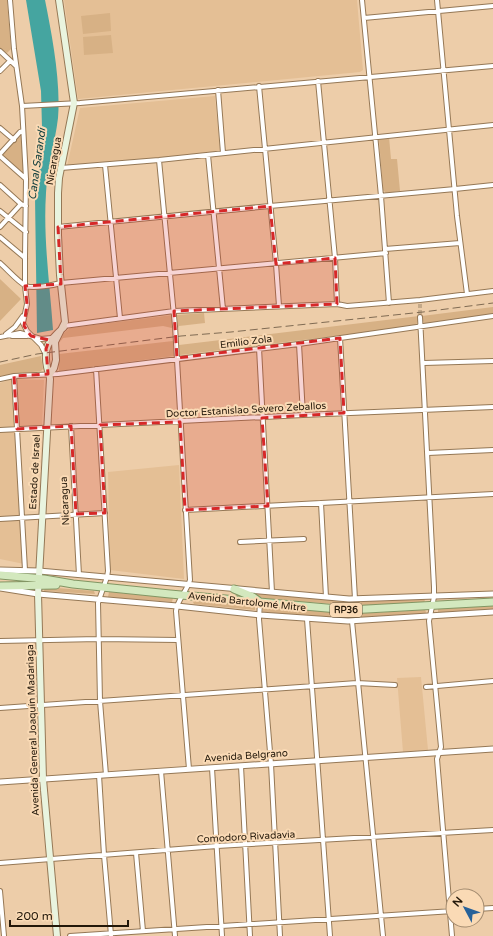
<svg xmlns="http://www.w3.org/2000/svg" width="493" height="936" font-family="'Varela Round',sans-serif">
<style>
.built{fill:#e4bf95}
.green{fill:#d7b185}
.water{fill:#45a5a0}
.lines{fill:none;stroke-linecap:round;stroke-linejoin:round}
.minor-tunnel{stroke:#c4a989;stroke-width:4;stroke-dasharray:4 2;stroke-linecap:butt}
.minor-casing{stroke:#957856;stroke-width:6}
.tertiary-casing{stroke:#957856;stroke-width:7}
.secondary-casing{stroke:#957856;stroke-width:8}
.primary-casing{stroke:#829563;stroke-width:9}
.minor{stroke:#fff;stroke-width:4}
.tertiary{stroke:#fff;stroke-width:5}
.secondary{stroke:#e9f4df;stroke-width:6}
.primary{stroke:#d3e8be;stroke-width:7}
.rail{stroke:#806b53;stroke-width:1;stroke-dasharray:8 4;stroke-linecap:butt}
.marked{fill:#d62828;fill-opacity:0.2;stroke:#d62828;stroke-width:3;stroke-dasharray:8 5;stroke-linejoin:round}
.labels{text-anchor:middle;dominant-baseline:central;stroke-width:4;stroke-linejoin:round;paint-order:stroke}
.shield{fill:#fadab5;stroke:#63523d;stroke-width:1}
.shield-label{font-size:9px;font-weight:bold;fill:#221709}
.street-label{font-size:10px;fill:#221709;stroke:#fadab5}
.water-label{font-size:11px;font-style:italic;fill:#14403e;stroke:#fadab5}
</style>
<rect width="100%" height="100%" fill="#edcda9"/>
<path class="built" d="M64,0H357L363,70L360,72L78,99Z
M215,96L220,152L67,166L80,108Z
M12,379L44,380L42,426H14L24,564L0,559V383Z
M179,465L184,579L110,570L108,472Z
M421,677L428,750L403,752L397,678Z"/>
<path class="green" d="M0,0H7L11,49L7,53L0,48Z
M110,13L111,31L83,34L81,16Z
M111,35L113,53L84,55L83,37Z
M21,135L24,171L23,173L3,155V153Z
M389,137L391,159H397L400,191L386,193L383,190L379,140L381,138Z
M0,279L21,299L0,321Z
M493,307V314L424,325L422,316Z
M204,313L205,323L179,326L178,328L177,315Z
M172,315V328L163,326L63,338L60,342L64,333L70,328Z
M419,316L416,326L180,355L179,345Z
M173,341L174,356L59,371L58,361L59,354Z
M41,356L43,369L41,371L0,376V365Z
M45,587L94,591L95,594L44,591Z
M109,592L173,598L172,602L108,597Z
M250,593L330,600L359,601L424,599L425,601L424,602L360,606L270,599L263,598Z
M194,601L255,606V610L194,604L193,602Z
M493,606V610L438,613V609Z
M264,607L353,614L425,610L426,612L425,614L352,618L306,616L263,612V608Z"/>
<path class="water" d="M26,0H45C52,35 61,82 58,118C55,143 47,168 46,193C43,239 50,285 53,330L37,333L35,197L40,161L42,127L41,91Z"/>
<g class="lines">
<path class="minor-tunnel" d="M420,304V317"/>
<g class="minor-casing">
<path id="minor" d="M10,0L14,49L22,106L26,179L25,258V286L27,304L23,323L27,331L41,345L45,353
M362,0L381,196L389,303
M437,0L457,216L467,294
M364,18L493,6
M0,51L16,66
M0,71L10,61
M318,81L335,258L337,304
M259,86L276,264L279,306
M218,90L223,153
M22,106L80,103L493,66
M0,128L14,140
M0,154L20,132L23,131
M208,155L223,309
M0,156L26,179
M159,160L175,326L190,580C187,591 177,600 176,611L189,769
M105,165L120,318
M61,168L159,160L493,125
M0,185L21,204L26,206
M0,211L26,232
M0,227L21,204
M58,227L270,206L455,189L493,185
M0,237L25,258
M385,249L460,243
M0,263C8,270 17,281 26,286C33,289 54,285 61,283L386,253
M420,317L434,587V597L429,621L441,747L437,759L452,936
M64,326L174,311L337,304L347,306L420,300L493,291
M6,334L15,327L23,316
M12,336H27
M0,337L20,333L41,339L52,338
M340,338L355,599
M299,344L303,415
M259,348L272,592
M424,363L493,361
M96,369L108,571L107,577L98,603L100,701L106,775
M14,376L25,570
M0,379L14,376L58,374L299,344L493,316
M71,426L79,575
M0,430L303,415L493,407
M428,453L493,450
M321,503L326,597
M185,510L493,494
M0,519L105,513
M240,542L304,539
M260,603L259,619L271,764L280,936
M307,619L330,936
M352,621L383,936
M0,641L99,639L178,640
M426,687L493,681
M0,708L357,683L395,685
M241,766L250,936
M212,768L222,936
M161,771L175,936
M99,775L104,855L111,935
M136,853L143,931
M0,863L217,846L493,830
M0,891L4,936
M477,909L493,908
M70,936L453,911"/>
</g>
<g class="tertiary-casing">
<path id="tertiary" d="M0,570L39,571L349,599L493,594
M0,588L38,594L177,606L260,615L348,621L493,612
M0,782L493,749"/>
</g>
<g class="secondary-casing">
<path id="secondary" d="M50,374L54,368L56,360L55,342L65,322L60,275L58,235V193L59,178L74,103L59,0
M57,936L43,779L38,594L50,379C50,374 48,372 47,367C43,346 49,341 64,327"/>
</g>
<g class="primary-casing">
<path id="primary" d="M0,575L44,579L73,584L170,594L349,610L493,602
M0,586L56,585
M234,589L253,597L260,602"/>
</g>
<use href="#minor" class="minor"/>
<use href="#tertiary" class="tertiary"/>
<use href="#secondary" class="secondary"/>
<use href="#primary" class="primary"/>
<path class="rail" d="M0,362L37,354L181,336L231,332L423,312L493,303"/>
</g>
<path class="marked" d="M270,206L276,264L335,258L337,304L174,311L177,358L340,338L344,413L262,418L268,506L185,510L180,422L100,425L105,513L76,514L71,426L17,429L14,376L48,374L46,349L49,340L31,336L24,326L27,304L25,286L61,284L58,227Z"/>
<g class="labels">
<rect class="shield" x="330" y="603" width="32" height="14" rx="3"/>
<g class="shield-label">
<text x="346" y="610">RP36</text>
</g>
<g class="street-label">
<text transform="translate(54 161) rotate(-80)">Nicaragua</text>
<text transform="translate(246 342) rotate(-7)">Emilio Zola</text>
<text transform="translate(246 410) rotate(-3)">Doctor Estanislao Severo Zeballos</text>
<text transform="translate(35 472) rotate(-87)">Estado de Israel</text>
<text transform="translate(65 501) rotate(-93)">Nicaragua</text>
<text transform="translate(247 602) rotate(6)">Avenida Bartolomé Mitre</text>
<text transform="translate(33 730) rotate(-92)">Avenida General Joaquín Madariaga</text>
<text transform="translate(246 756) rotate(-4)">Avenida Belgrano</text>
<text transform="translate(246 837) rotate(-3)">Comodoro Rivadavia</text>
</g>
<g class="water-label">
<text transform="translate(37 164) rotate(-82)">Canal Sarandí</text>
</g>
</g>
<g transform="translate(465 908) rotate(311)"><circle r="19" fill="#fadab5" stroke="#a48c70"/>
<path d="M0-3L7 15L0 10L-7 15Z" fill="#276199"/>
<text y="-6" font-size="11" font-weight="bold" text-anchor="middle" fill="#221709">N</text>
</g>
<path d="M10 920v6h118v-6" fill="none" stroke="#221709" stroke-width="2"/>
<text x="16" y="920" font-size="12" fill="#221709" stroke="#fadab5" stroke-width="3" paint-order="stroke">200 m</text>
</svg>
